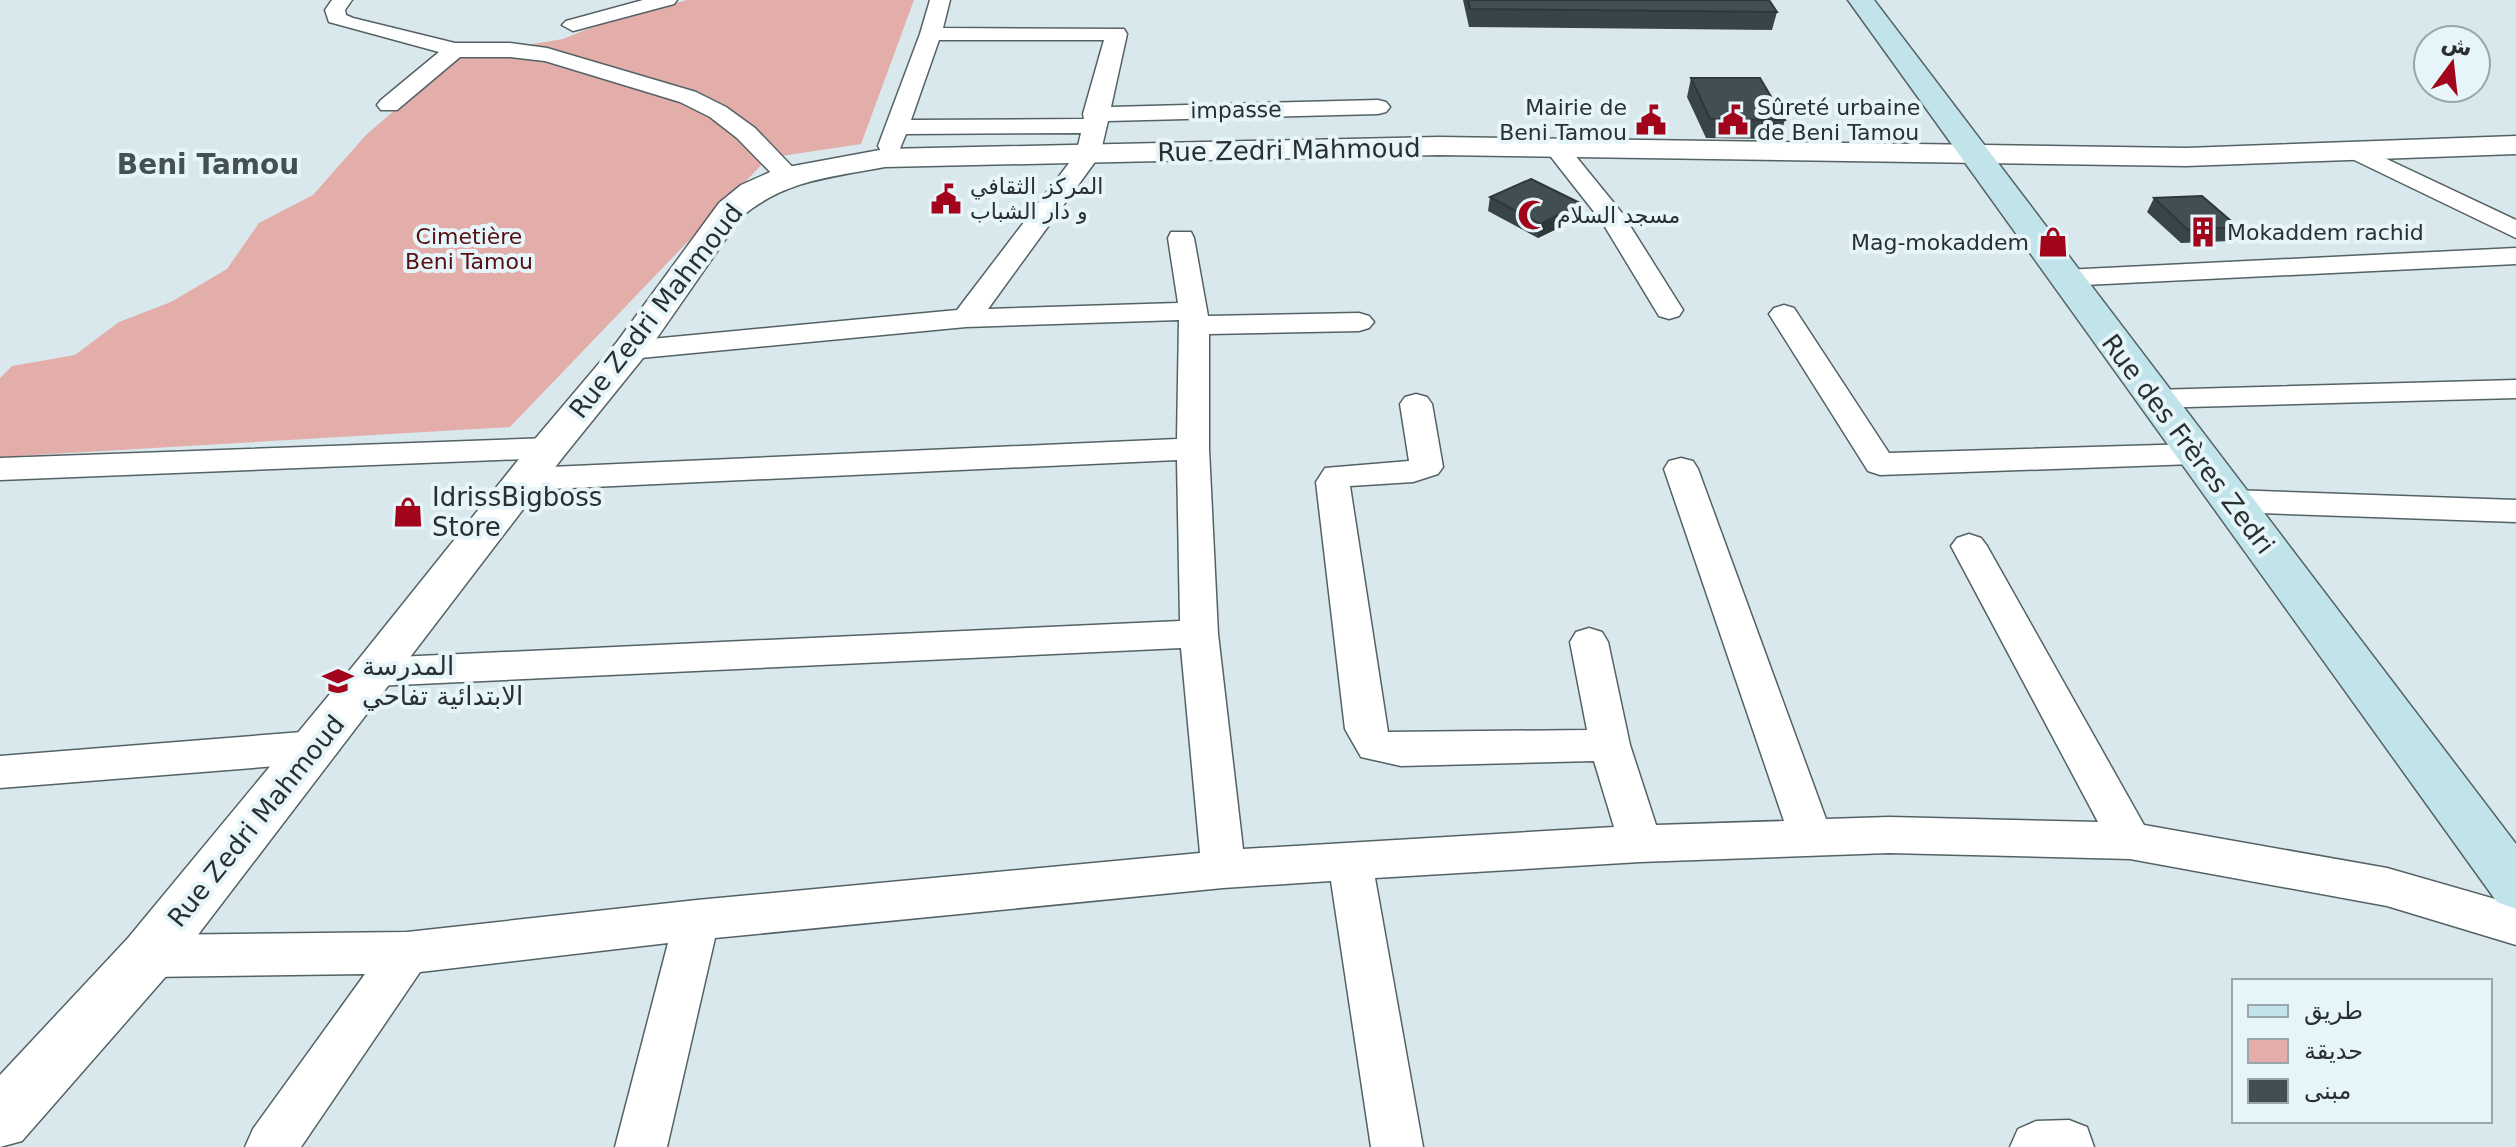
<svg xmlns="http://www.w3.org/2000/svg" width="2516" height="1147" font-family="'DejaVu Sans','Noto Sans Arabic',sans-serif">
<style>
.green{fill:#e3ada9}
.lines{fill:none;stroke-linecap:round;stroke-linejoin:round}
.minor-casing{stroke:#546265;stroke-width:3}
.tertiary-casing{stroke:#546265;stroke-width:3}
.secondary-casing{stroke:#546265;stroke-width:3}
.minor{fill:#fff;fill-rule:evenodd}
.tertiary{fill:#fff;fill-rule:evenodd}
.secondary{fill:#c1e4eb;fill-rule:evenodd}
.wall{fill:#384447}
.shaded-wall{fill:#2e3739}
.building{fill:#414f52;stroke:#2e3739;stroke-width:2}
.labels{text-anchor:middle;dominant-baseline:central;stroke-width:8;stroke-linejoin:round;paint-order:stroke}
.far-poi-label{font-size:22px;fill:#2a3031;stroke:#e5f5f9;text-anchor:start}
.far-street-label{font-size:22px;fill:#2a3031;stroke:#e5f5f9}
.far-park-label{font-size:22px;fill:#580f12;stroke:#e5f5f9}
.street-label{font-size:26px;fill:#2a3031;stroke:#e5f5f9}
.poi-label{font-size:26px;fill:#2a3031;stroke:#e5f5f9;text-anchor:start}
.far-district-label{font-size:28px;font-weight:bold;fill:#435154;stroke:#e5f5f9}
</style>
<rect width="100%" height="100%" fill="#d8e8ec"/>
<path class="green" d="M687,0H914L861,144L768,158L510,427L0,457V378L12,366L75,355L119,322L171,302L227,269L259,223L313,195L366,135L456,57L563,39L605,22Z"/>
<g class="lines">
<g class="minor-casing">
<path id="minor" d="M332,0H352L345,10L346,15L353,18L455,43H510L547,48L696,92L726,107L755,128L801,176L797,181H779L737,138L710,117L680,102L545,61L510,57H460L397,110H381L377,105L381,100L439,52L329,22L325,10Z
M643,0H677L674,4L573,31L562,25L566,21Z
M930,0H950L943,28L1124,29L1127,34L1111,107L1378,100L1386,102L1390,107L1386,112L1378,114L1108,121L1100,155L988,309L1178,303L1168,238L1171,232H1191L1194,238L1208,316L1359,313L1369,316L1374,322L1369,328L1359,331L1209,334V449L1218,634L1243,849L1614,827L1594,761L1401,766L1361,757L1345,729L1316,482L1325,468L1409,461L1400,404L1405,397L1416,394L1427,397L1432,404L1443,467L1438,474L1413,482L1350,486L1388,732L1587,730L1570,642L1576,632L1589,628L1602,632L1608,642L1630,745L1656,825L1784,821L1664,469L1669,461L1681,458L1693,461L1698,469L1826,819L1889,817L2098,822L1951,546L1957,538L1969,534L1981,538L1987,546L2144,825L2387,868L2516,905V945L2387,906L2130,859L1889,853L1640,862L1375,878L1423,1147H1371L1331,881L1223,888L715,938L667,1147H615L668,943L420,972L301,1147H245L253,1129L365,974L148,977L132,971L125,956L132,941L148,935L407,932L697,900L1200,853L1181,648L375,686L361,682L356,672L361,662L375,658L1180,621L1177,460L528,490L516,487L511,479L516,471L528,468L1177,439L1179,320L966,327L630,359L619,356L615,350L619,344L630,341L957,310L1076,154L1081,133L906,134L899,151H881L878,146L920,34ZM939,40H1104L1083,114L1084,119L911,120Z
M1556,141L1565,143L1622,213L1683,310L1679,316L1669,319L1659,316L1602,222L1544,148L1547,143Z
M2357,145L2516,220V238L2348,157L2345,152L2348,147Z
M2516,248V264L2064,286L2054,284L2050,278L2054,272L2064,270Z
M1784,305L1794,308L1889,453L2194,444L2206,447L2210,454L2206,461L2194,464L1880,475L1868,471L1769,314L1774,308Z
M2516,380V398L2153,408L2142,406L2137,399L2142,392L2153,390Z
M549,438L561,441L565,448L561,455L549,458L0,480V458Z
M2232,490L2516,500V522L2232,512L2220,509L2215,501L2220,493Z
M315,731L329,736L335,747L329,758L315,763L0,788V756Z
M2069,1120L2087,1127L2094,1147H2010L2018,1129L2036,1121Z"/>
</g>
<g class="tertiary-casing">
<path id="tertiary" d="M2516,136V154L2186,166L1439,155L885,167C831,177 785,180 741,217L643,358L563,457L168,974L22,1141L0,1147V1075L128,938L358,660L535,439L617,342L719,203L741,185L777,169L885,149L1439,137L2186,148Z"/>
</g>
<g class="secondary-casing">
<path id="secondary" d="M1848,0H1874L2516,844V909L2497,902Z"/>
</g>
<use href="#minor" class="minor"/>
<use href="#tertiary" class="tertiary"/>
<use href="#secondary" class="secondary"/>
</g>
<path class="wall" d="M1463,0H1769L1777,12L1772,30L1469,27Z
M1691,78L1785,120L1779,139L1706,138L1687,97Z
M1490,197L1579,218L1538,238L1488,211Z
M2154,198L2238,227L2230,241L2181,243L2147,212Z"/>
<path class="shaded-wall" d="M1582,204L1579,218L1538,238L1540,224Z"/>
<path class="building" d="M1468,0H1769L1777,12L1470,9Z
M1691,78H1760L1785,120L1710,119Z
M1531,179L1582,204L1540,224L1490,197Z
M2202,196L2238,227L2188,230L2154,198Z"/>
<defs>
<g id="civic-bare" transform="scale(2.4)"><path d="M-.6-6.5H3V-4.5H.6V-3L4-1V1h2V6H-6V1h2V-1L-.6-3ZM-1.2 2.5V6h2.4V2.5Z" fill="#a2041b" stroke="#e5f5f9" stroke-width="2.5" paint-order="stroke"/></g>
<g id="mosque-bare" transform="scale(2.4)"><path d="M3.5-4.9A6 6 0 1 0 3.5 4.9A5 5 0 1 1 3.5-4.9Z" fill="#a2041b" stroke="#e5f5f9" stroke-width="2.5" paint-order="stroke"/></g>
<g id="building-bare" transform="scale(2.4)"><path d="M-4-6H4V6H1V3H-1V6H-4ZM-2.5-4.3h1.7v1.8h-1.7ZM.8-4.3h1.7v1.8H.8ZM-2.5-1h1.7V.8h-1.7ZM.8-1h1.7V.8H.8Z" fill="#a2041b" stroke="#e5f5f9" stroke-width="2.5" paint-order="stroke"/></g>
<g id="shop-bare" transform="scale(2.4)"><path d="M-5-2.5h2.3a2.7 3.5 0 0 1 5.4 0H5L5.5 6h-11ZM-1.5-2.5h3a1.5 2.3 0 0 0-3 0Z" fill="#a2041b" stroke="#e5f5f9" stroke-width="2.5" paint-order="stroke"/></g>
<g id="school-bare" transform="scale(2.4)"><path d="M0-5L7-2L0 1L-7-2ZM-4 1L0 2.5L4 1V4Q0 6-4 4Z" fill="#a2041b" stroke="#e5f5f9" stroke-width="2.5" paint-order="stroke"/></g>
</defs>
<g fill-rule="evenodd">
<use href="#civic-bare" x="1651" y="120"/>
<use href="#civic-bare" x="1733" y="120"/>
<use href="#civic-bare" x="946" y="199"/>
<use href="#mosque-bare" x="1533" y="215"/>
<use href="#building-bare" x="2203" y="232"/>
<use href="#shop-bare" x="2053" y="242"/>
<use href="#shop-bare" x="408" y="512"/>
<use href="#school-bare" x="338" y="681"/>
</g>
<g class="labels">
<g class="far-poi-label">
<text x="1627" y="107" text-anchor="end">Mairie de<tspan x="1627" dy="25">Beni Tamou</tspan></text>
<text x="1757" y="107">Sûreté urbaine<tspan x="1757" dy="25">de Beni Tamou</tspan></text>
<text x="970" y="186">المركز الثقافي<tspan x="970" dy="25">و دار الشباب</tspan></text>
<text x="1557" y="215">مسجد السلام</text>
<text x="2227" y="232">Mokaddem rachid</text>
<text x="2029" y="242" text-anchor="end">Mag-mokaddem</text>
</g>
<g class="far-street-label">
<text transform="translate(1236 110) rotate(-1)">impasse</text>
</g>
<g class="far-park-label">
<text x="469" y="236">Cimetière<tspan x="469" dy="25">Beni Tamou</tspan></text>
</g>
<g class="street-label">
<text transform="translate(1289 150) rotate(-1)">Rue Zedri Mahmoud</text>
<text transform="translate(656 311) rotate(-52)">Rue Zedri Mahmoud</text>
<text transform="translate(2188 444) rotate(53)">Rue des Frères Zedri</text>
<text transform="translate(256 821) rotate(-51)">Rue Zedri Mahmoud</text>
</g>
<g class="poi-label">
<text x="432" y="497">IdrissBigboss<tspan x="432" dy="30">Store</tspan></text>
<text x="362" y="666">المدرسة<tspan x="362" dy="30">الابتدائية تفاحي</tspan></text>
</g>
<g class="far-district-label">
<text x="208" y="164">Beni Tamou</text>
</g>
</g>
<rect x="2232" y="979" width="260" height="144" fill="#e5f5f9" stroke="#9aa6a9" stroke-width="2"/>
<rect x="2248" y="1005" width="40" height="12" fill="#c1e4eb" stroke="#9aa6a9" stroke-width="2"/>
<text x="2304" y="1019" font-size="24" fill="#2a3031">طريق</text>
<rect x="2248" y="1039" width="40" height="24" fill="#e3ada9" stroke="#9aa6a9" stroke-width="2"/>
<text x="2304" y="1059" font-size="24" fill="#2a3031">حديقة</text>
<rect x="2248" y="1079" width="40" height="24" fill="#414f52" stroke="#9aa6a9" stroke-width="2"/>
<text x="2304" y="1099" font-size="24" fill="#2a3031">مبنى</text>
<g transform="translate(2452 64) rotate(15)"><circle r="38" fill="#e5f5f9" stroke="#9aa6a9" stroke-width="2"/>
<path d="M0-6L14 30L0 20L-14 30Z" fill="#a2041b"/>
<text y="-12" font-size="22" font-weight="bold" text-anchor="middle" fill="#2a3031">ش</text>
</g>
</svg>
